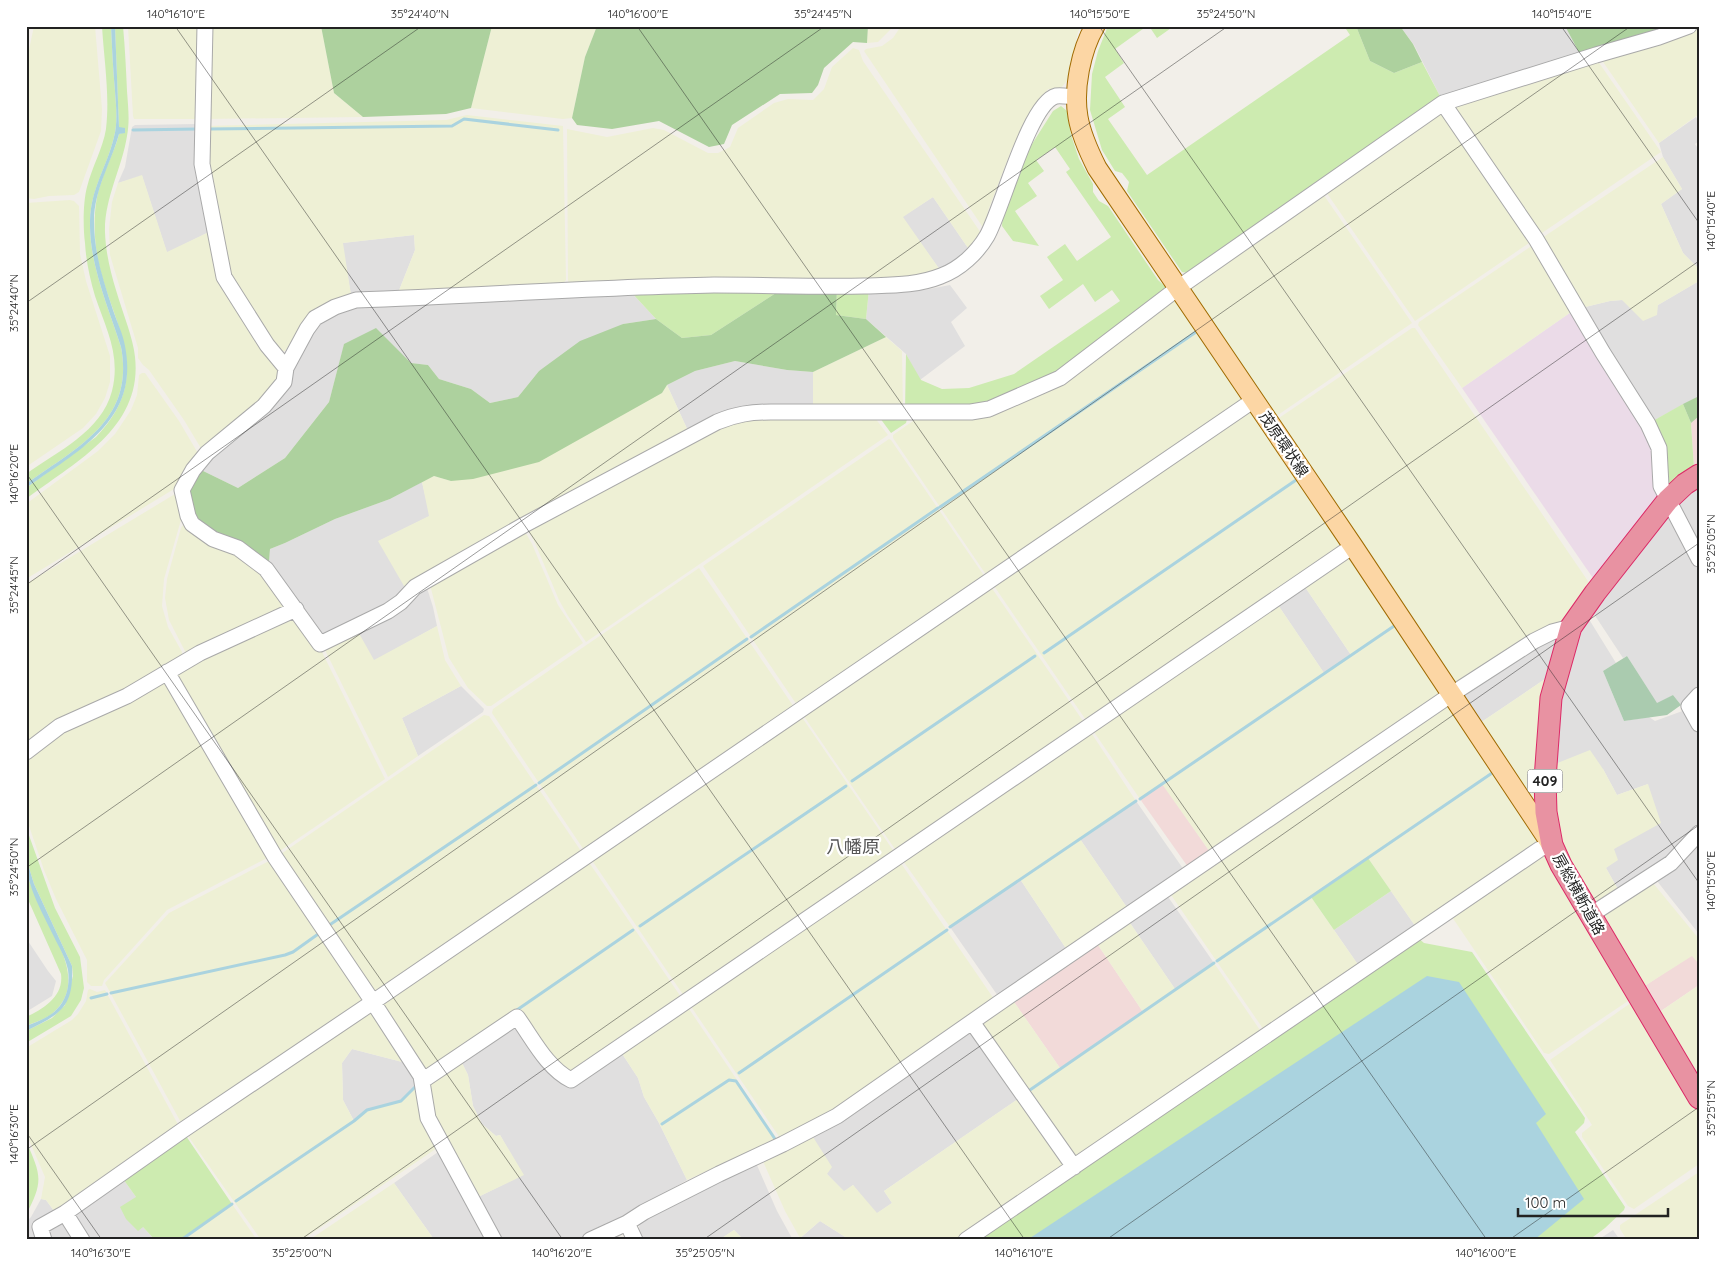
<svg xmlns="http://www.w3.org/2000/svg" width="1725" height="1266" font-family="Quicksand,'Noto Sans JP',sans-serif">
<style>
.residential{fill:#e0dfdf}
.commercial{fill:#f2dad9}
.industrial{fill:#ebdbe8}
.farmland{fill:#eef0d5}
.grass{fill:#cdebb0}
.forest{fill:#add19e}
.cemetery{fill:#aacbaf}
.water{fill:#aad3df}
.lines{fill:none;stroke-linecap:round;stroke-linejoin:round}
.stream{stroke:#aad3df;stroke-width:3}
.minor-casing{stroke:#a9a9a9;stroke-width:17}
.major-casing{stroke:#a06b00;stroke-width:21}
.highway-casing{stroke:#dc2a67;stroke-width:23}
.minor{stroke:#fff;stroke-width:15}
.major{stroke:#fcd6a4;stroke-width:19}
.highway{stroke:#e892a2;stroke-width:21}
.ticks{fill:none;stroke:#222;stroke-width:1;stroke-opacity:0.45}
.labels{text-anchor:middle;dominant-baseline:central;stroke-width:4.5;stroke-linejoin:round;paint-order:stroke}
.shield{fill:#fff;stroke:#646464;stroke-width:1}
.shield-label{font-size:14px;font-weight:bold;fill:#222}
.street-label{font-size:15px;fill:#222;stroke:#fff}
.quarter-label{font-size:18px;fill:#555;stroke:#fff}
.neatline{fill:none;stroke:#222;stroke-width:2}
.ticks-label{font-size:12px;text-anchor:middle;fill:#222}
</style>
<rect width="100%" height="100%" fill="#f2efe9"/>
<path class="residential" d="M1400,26H1565L1581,56L1442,100L1414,45Z
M1696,117L1699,123V141L1695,144L1699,150V269L1683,253L1661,204L1682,189L1663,157L1659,143Z
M198,124L211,231L167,253L142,176L118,183L125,167L132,127L135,125Z
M933,197L968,248L960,257L940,270L902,217Z
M414,235L415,250L398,293L351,295L342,243Z
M1699,281V396L1651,422L1581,308L1610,301L1622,300L1658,305Z
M950,285L967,308L951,322L965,346L920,380L906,354L866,319L869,289L924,290Z
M631,292L656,319L623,324L539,371L518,397L490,403L471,389L439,379L428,365L411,363L375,329L344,345L329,402L285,458L238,488L197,468L324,317L358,306Z
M735,361L787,370L813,372V408L689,433L667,385L695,371Z
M422,482L430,516L379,541L426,585L433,607L437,626L374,661L326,639L268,568L270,549L285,543L335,519L390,499Z
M1699,487V551L1676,505Z
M1669,508L1699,565V692L1688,703L1681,705L1673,695L1657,704L1627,656L1623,658L1592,611Z
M1303,584L1351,655L1324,673L1276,602Z
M1587,616L1616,663L1603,671L1624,721L1649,717L1655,721L1688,709L1699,730V828L1678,852L1620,893L1606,868L1614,849L1648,784L1617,795L1603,769L1550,766L1564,665Z
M1560,634L1551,675L1477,725L1457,697L1533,646Z
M461,686L484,709L483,712L418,756L402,718Z
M1136,801L1184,870L1128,909L1080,839Z
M1699,838V934L1657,881Z
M1020,879L1067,950L998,996L950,927Z
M1391,891L1418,930L1361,969L1334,930Z
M1166,894L1214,963L1175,989L1128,920Z
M26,938L48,971L56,981L52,996L26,1012Z
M517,1021L619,1049L638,1078L644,1097L659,1123L687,1180L605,1228L582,1237L563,1240H498L476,1198L523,1175L500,1135L496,1136L482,1124L473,1106L468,1075L460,1059Z
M973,1027L1021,1097L884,1191L892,1203L876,1214L853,1185L844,1192L827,1174L813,1137L850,1114Z
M352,1049L410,1064L419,1083L401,1101L368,1110L354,1121L343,1100L342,1063Z
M438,1152L490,1240H431L433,1238L394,1183Z
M756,1163L777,1211L793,1240H744L734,1230L719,1240H640L639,1226L645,1217Z
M121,1176L136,1197L143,1227L155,1240H86L69,1215Z
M41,1199L46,1200L57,1215L42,1240H26V1222L31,1217Z
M61,1219L80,1240H47L46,1227Z
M820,1221L850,1240H798Z
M1613,1230L1620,1240H1598Z"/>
<path class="commercial" d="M1699,416V465L1694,468L1691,423Z
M1162,783L1210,852L1188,867L1140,799Z
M1096,942L1143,1012L1060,1068L1012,999Z
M1692,955L1699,964V985L1658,1013L1643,987Z"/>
<path class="industrial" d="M1574,310L1654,442L1660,499L1595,581L1462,388Z"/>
<path class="farmland" d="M34,26H95L102,109L101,131L79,192L74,195L49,196L34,199L26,198V64Z
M128,26H203L199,119H134L133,116Z
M208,26H321L334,93L363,117L205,119Z
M492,26H597L585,57L572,118L563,119L471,108Z
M868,26H894L878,42L867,43Z
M901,26H1081L1078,32L1067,81L1059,90L1048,89L1012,148L988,211L986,229H984L864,51L866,49L882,46L893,38Z
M1699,26V114L1659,143L1599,56L1682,34Z
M853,48L859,50L863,61L981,233L968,248L933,197L903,217L940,270L917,279L571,285L568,281L567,129L607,137L653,128L664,130L708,153H718L730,147L738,128L774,103L788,99L813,100L824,89L832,67Z
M1595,57L1661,152L1539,235L1451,103Z
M1441,107L1532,241L1415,321L1324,189Z
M467,115L563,126L566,280L562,285L398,293L415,250L414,235L343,243L351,295L332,300L317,309L307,317L285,351L275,350L233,290L205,163L204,126L446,120Z
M1663,157L1682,189L1661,204L1683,253L1699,269V281L1658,305L1657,315L1643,321L1622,300L1610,301L1581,308L1542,238Z
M142,175L167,252L211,231L220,277L283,372L261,405L202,450L184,420L149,370L143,365L138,358V348L110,255L109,229L112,202L118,183Z
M1321,191L1412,323L1275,417L1185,286Z
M70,200L74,201L79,206L80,254L86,281L110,356V382L105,398L96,414L83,428L26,467V203Z
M1536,243L1574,310L1462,388L1418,325L1419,322Z
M1173,295L1249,397L989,579L893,438V435L923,414H969Z
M1412,328H1415L1592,587L1568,618L1545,628L1453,688L1276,420Z
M886,337L902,351L903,410L813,408V372Z
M142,373H145L179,421L199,455L179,486L26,579V504L98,451L115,434L131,410L137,395L139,375Z
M667,385L689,433L408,587L404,586L378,541L429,516L422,482L434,476L451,481L662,393Z
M1251,405L1349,546L1088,723L992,583Z
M872,414L888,435L586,642L568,616L559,600L535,543L526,526L733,416Z
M889,439L891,440L987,580L799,708L703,566Z
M175,494L180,499L183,513L164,579L162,606L168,627L182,652V656L26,748V584Z
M185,522L253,561L287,609L188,657L169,620L165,598L167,579L181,528Z
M523,528L532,544L558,605L583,643L491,706H487L468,688L449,658L429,581Z
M1351,550L1447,691L1210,852L1162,784L1140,799L1094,732L1276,602L1324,673L1351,655L1303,584Z
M699,568L796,710L586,853L492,713L493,709Z
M989,584L1085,724L899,855L801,712Z
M288,615L299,619L320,648L385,779L277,853L174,676L175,670Z
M437,626L445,660L461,686L402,718L418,756L388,777L324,648L356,628L374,660Z
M1551,675L1543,824L1477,725Z
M169,680L271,856L167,910L104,980L102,986H91L87,982V960L56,899L44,870L26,817V755L62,729Z
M1451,700L1545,843L1418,930L1368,858L1311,897L1361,969L1266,1033L1169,892Z
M799,713L897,856L684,996L589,856Z
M484,715L489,716L583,854L375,998L278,856Z
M1090,731L1136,801L1080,839L1128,909L1067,950L1020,879L950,927L901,858Z
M1590,750L1603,769L1617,795L1648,784L1661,823L1614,849L1618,860L1606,868L1620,893L1594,909L1558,841L1550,766Z
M1542,851L1552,854L1631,999L1549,1054L1544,1053L1450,914Z
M586,858L683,1000L567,1076L517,1014L428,1074L378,1002Z
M273,859L370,1002L184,1128L105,983L169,913Z
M898,859L994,999L844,1104L780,1138L690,1005Z
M1653,883L1699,939V964L1692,956L1643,987L1598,914Z
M1128,920L1175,989L1214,963L1262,1033L1074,1163L976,1024L1012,999L1060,1068L1143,1012L1096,942Z
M1699,985V1081L1658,1013Z
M90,989L97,992L105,990L181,1130L57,1215L46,1200L41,1199L45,1177L26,1133V1048L72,1020L78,1014L86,1001L88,990Z
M1632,1002H1635L1699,1110V1164L1634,1209L1628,1206L1582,1137V1133L1592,1125L1550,1060Z
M371,1006L410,1064L352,1049L342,1063L343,1100L354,1121L367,1110L401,1101L419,1083L437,1148L302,1240H261L186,1133Z
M687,1006L777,1139L687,1180L659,1123L644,1097L638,1078L619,1049Z
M460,1059L468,1075L473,1106L482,1124L496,1136L500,1135L524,1175L476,1198L429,1114L426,1082Z
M1021,1097L1070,1166L962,1240H850L820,1221L800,1238L785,1211L762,1159L770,1156L773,1157L813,1137L832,1167L827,1174L844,1191L853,1185L877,1213L892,1203L884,1191Z
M1699,1172V1240H1627L1620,1229V1225Z
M394,1183L433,1238L431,1240H309Z
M232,1204L257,1240H181Z
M734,1230L744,1240H719Z"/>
<path class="grass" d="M102,26H111C112,48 113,70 115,91C116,106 118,122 114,137C107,167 91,188 90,221C89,264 108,306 121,347C135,421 77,447 26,484V474C58,451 101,432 112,391C121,355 106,329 95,296C90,279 86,261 85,243C83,228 83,202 87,187C92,167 103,148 106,129C110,95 104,60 102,26Z
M115,26H123C125,48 126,69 127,91C128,106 130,121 127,136C122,168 104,199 105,232C106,265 118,296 128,327C131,337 134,347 135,357C143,428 75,462 26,499V488L96,437C164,366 99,313 95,237C94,217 95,198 102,180C107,164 115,150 119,134L125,132L119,128Z
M1108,26H1147L1115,49L1124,63L1105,77L1125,107L1108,119L1147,175L1350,35L1344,26H1356L1370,61L1394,73L1422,62L1442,100L1194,274L1182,272L1127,191L1129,182L1122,173L1115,171L1102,150L1090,110L1092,74L1098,51Z
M1149,26H1174L1157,38Z
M1061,106L1067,111L1071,135L1079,159L1093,184V192L1099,201L1108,206L1158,280L1170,291L1058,377L987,406L905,410L906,354L921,380L942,389L969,388L1014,374L1120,301L1112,290L1095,302L1083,284L1049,309L1040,296L1063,280L1047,257L1065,244L1077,261L1111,237L1066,172L1070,169L1055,147L1036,160L1044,171L1028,183L1037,196L1015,211L1039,246L1013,241L1002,226L1003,211L1027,152L1053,111Z
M837,288L869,289L866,319L836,315Z
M779,291L711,335L682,338L656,319L631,292Z
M1683,404L1691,423L1694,468L1664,491L1651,422Z
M877,414L907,419L906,423L891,433Z
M26,827L55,908L80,957L84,988L81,1000L71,1016L26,1043V1031L52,1018L65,1005L73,976L72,966L34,884L26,858Z
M1368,858L1391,891L1334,930L1311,897Z
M26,872C31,885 36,898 42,911C56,940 85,981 56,1010C49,1018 36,1022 26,1026V1017C44,1009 64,996 61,974L26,895Z
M1417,937L1424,943L1472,952L1585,1118L1584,1123L1575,1132L1625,1207L1624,1210L1605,1228L1589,1240H972Z
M184,1133L232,1204L181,1240H155L143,1227L138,1231L126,1219L120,1207L136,1197L121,1176Z
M26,1141C41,1175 44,1181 26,1215V1198L29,1188L26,1167Z"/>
<path class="forest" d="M321,26H492L471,108L446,114L363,117L334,93Z
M597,26H868L867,43L853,42L824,68L818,85L812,93L780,94L732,125L724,144L709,147L659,121L612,129L577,125L572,118L585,57Z
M1356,26H1400L1413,44L1422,62L1394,73L1370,61Z
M1565,26H1659L1661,34L1581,56Z
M837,288L836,315L866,319L886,337L813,372L787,370L735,361L695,371L667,385L662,393L539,462L473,479L451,481L434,476L390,499L335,519L285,543L270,549L269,561L262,562L195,523L187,495L197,468L238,488L285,458L329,402L344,344L376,328L411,363L428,365L439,379L471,389L490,403L518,397L539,371L580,341L623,324L656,319L682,338L711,335L779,291Z
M1699,396V416L1691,423L1683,404Z"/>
<path class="cemetery" d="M1627,656L1657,703L1673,695L1681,705L1667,715L1624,721L1603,671Z"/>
<path class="water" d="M111,26H115L119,127L125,128V133L119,134C111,163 94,190 94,221C94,253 103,280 113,310C117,322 123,334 125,346C140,421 77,451 26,488V484C77,447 135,421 121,347C108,306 89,264 90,221C91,187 107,167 114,137C118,122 116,106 115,91C113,70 112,48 111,26Z
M26,858L34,884L72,966C74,1008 60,1014 26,1031V1026C36,1022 49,1018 57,1009C67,999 70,984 68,970C66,960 61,950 56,941C44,915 26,887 26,858Z
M1427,976L1459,982L1546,1114L1536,1123L1584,1199L1534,1240H1027Z"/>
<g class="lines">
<path class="stream" d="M208,129L452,126L464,119L558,130
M133,130L197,129
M940,507L1199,330
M751,637L938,508
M1044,653L1299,478
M852,781L1035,656
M539,783L747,639
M1140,799L1397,624
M328,926L536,785
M640,926L846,786
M950,927L1136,801
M1217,961L1495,771
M111,993L285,955L293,952L321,932
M91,998L107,994
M514,1012L633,930
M739,1073L947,930
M1027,1092L1214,963
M662,1124L729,1080L736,1081L775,1139
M236,1201L354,1121L367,1110L401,1101L417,1085
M181,1240L232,1204"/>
<g class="minor-casing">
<path id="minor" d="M205,26L202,164L224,277L267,345L286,368
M1077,97C1071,97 1062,95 1056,96C1029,103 1002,210 987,236C977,253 960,269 941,276C916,286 891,285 864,286C814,287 764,285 714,285C594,287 476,296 356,300L335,307L315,318L307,329L286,368L284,382L264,406L207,453L193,470L182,490L188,516L192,524L213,539L238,548L266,569L320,644L388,611L401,602L415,587L524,525L717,422C736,414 751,412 771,412H971L989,409L1060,378L1178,288L1443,103L1596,55L1659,37L1689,26
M1443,103L1536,239L1603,353L1648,424L1659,448L1661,486L1699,559
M167,672L275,857L373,1002L421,1076L428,1118L494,1240
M1699,695L1689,706L1699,724
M26,752L60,726L127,696L200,653L296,609
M1589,916L1671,863L1699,833
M972,1022L1074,1167
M422,1081L517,1017C533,1039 547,1068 571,1080L1353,546
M65,1213L82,1240
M627,1223L635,1240
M44,1240L40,1227L65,1213L183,1130L373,1002L1254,400
M590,1240L627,1223L644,1212L719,1174L783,1144L837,1116L999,1003L1452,694L1534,641L1552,632L1571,627
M966,1240L1540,849L1552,845"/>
</g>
<g class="major-casing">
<path id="major" d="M1095,26C1081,50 1073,89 1078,117C1081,135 1089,152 1097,168L1353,546L1551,844"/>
</g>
<g class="highway-casing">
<path id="highway" d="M1699,475L1685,484L1668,500L1595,593L1571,627L1551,698L1545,779L1546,812L1552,845L1561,865L1699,1098"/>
</g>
<use href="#minor" class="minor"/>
<use href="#major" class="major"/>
<use href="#highway" class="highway"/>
</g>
<path class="ticks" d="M175,26L1025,1240M637,26L1487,1240M1099,26L1699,883M1561,26L1699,223M26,303L422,26M26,473L563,1240M26,585L825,26M26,868L1228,26M26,1132L102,1240M26,1150L1631,26M300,1240L1699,261M703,1240L1699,543M1106,1240L1699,825M1509,1240L1699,1107"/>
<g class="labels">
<rect class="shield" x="1527.5" y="769.5" width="35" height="23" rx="4"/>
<g class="shield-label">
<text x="1545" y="781">409</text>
</g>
<g class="street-label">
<text transform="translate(1284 444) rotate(56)">茂原環状線</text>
<text transform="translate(1579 894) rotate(61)">房総横断道路</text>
</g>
<g class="quarter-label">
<text x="853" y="846">八幡原</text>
</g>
</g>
<rect width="1725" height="1266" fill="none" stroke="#ffffff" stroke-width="55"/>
<path d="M1518 1208v8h150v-8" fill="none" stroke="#222222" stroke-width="2.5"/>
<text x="1525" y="1208" font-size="15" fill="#222222" stroke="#ffffff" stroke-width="4" paint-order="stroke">100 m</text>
<rect x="28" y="28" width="1670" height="1210" class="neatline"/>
<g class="ticks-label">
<text x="176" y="18">140°16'10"E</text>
<text x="420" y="18">35°24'40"N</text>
<text x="638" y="18">140°16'00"E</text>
<text x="823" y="18">35°24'45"N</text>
<text x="1100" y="18">140°15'50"E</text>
<text x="1226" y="18">35°24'50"N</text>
<text x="1562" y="18">140°15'40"E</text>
<text transform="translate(1711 221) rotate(-90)" y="4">140°15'40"E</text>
<text transform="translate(14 303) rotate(-90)" y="4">35°24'40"N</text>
<text transform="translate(14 474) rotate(-90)" y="4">140°16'20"E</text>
<text transform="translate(1711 544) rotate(-90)" y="4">35°25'05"N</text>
<text transform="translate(14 585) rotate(-90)" y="4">35°24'45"N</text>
<text transform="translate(14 867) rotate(-90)" y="4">35°24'50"N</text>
<text transform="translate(1711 881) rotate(-90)" y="4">140°15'50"E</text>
<text transform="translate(1711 1108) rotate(-90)" y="4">35°25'15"N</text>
<text transform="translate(14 1134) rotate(-90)" y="4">140°16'30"E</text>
<text x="101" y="1257">140°16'30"E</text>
<text x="302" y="1257">35°25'00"N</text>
<text x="562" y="1257">140°16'20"E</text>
<text x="705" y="1257">35°25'05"N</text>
<text x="1024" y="1257">140°16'10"E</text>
<text x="1486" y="1257">140°16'00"E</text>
</g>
</svg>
